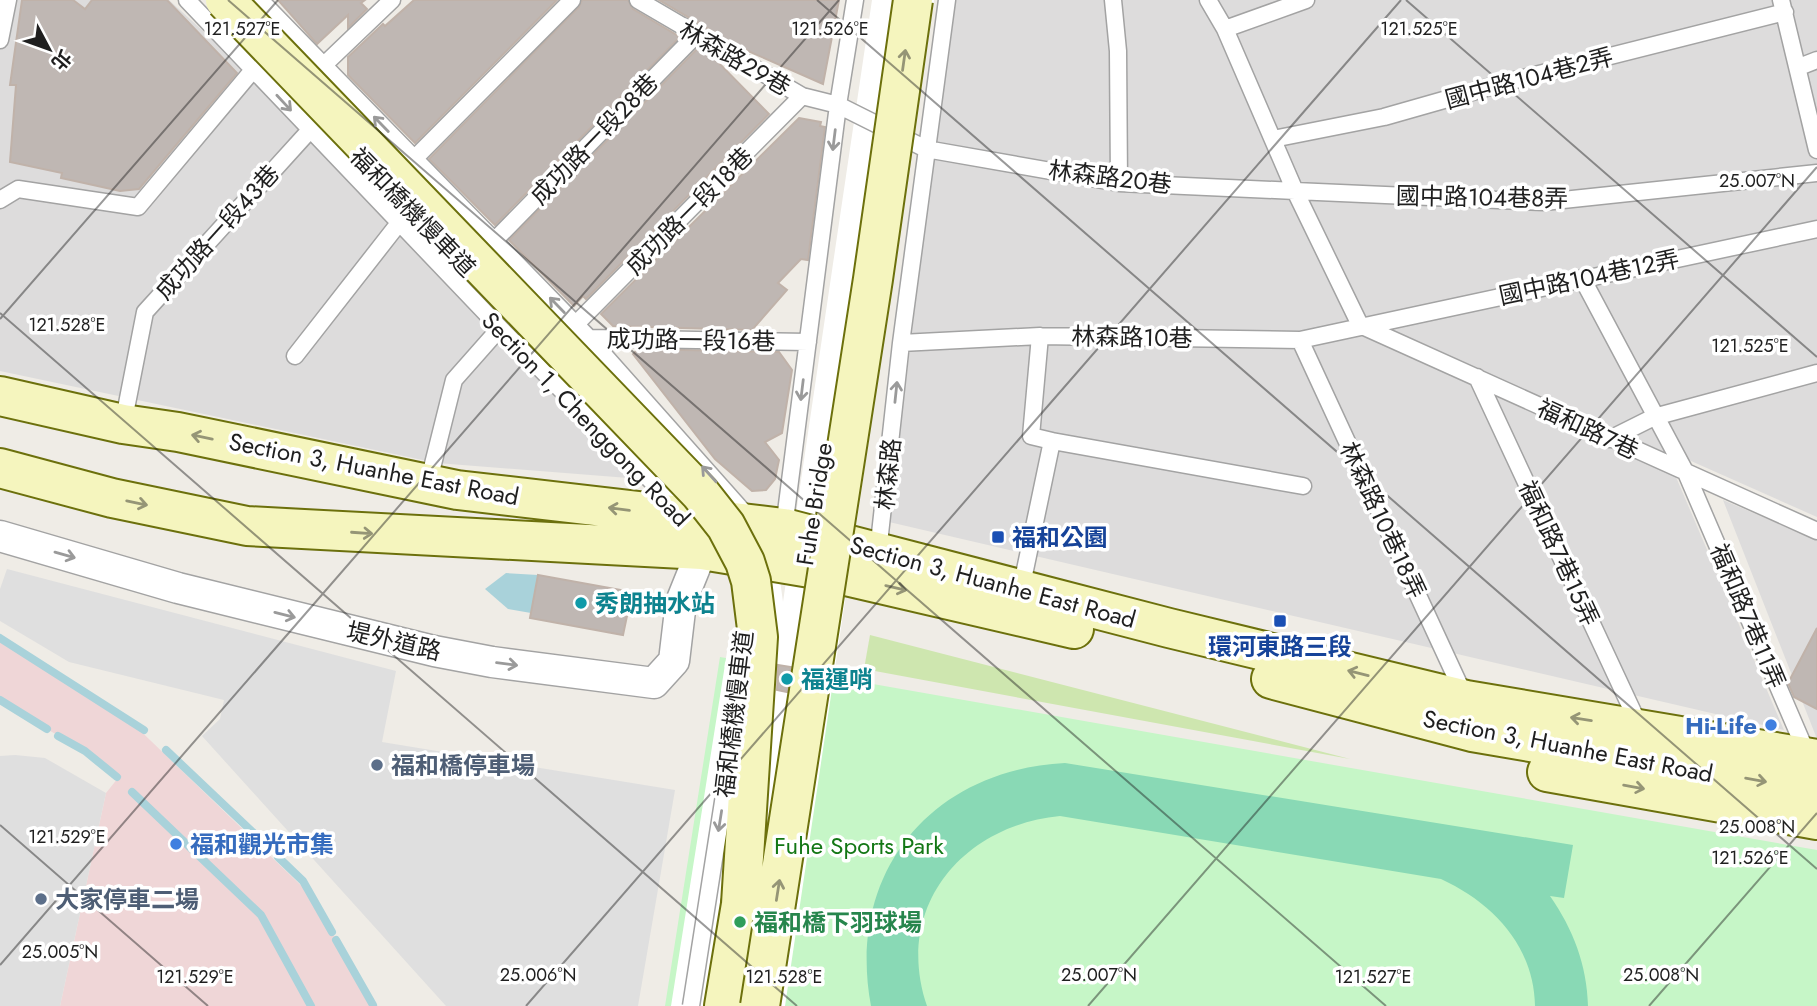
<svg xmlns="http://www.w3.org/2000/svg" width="1817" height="1006" font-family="Jost,'Noto Sans TC',sans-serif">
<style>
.residential{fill:#dddcdc}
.commercial{fill:#efd6d7}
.grass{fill:#cee6af}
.park{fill:#c6f6c7}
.pitch{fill:#89d9b5}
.parking{fill:#dfdfdf}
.water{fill:#a9d2da}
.pier{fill:#fff}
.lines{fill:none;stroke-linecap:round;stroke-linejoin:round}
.stream{stroke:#a9d2da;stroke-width:8}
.building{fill:#bfb7b3;stroke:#c0b2a9;stroke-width:2}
.lane-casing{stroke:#a3a3a3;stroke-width:19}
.street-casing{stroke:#a3a3a3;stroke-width:33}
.secondary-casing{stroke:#6c700c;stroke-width:42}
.lane{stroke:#fff;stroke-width:16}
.street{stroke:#fff;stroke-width:30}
.secondary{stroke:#f5f5be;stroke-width:38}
.lane-bridge-casing{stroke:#a3a3a3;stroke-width:19;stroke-linecap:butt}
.secondary-bridge-casing{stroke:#6c700c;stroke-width:42;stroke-linecap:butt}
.lane-bridge{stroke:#fff;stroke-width:16}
.secondary-bridge{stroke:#f5f5be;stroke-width:38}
.oneway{stroke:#959576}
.oneway2{stroke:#9a9a9a}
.ticks{fill:none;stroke:#1f1f1f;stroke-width:2;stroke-opacity:0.45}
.transit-dot{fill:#1a4fb4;stroke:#fff;stroke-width:2.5}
.culture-dot{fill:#0f9aa8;stroke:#fff;stroke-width:2.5}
.shop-dot{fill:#3f7fe0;stroke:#fff;stroke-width:2.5}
.service-dot{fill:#5c6f8a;stroke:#fff;stroke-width:2.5}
.leisure-dot{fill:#2e9e5b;stroke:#fff;stroke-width:2.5}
.labels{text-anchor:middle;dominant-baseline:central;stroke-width:7;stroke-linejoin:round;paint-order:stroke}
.street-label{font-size:24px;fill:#1f1f1f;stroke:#fff}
.transit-label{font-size:24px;font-weight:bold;fill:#164399;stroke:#fff;text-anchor:start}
.culture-label{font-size:24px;font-weight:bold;fill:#0d838f;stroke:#fff;text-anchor:start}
.shop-label{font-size:24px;font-weight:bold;fill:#366cbe;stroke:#fff;text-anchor:end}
.service-label{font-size:24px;font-weight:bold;fill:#4e5e75;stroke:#fff;text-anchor:start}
.park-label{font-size:24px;fill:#137715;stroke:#fff}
.leisure-label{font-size:24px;font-weight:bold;fill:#27864d;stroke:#fff;text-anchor:start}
.ticks-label{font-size:18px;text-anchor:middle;fill:#1f1f1f;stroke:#fff;stroke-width:7;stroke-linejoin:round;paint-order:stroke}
</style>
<rect width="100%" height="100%" fill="#efece6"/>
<path class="residential" d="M0,0H169L245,69L641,479L437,463L0,371Z
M952,0H1817V517L1664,449L1784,730L889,522Z
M1723,500L1817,540V739Z"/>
<path class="commercial" d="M0,641L124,715L311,895L374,1006H60L106,793L118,778L85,751L0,702Z"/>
<path class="grass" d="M870,635L1350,759L864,669Z"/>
<path class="park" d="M720,657L1817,850V1006H665Z"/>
<path class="pitch" d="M1065,763L1573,845L1564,898L1550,896C1573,929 1587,965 1588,1006H1535C1534,946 1493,903 1441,879L1060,816C963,825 893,907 927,1006H871C846,873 931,770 1065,763Z"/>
<path class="parking" d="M7,569L396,671L382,742L675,790L638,1006H446L202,736L220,719L224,700L69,662L0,621V589Z
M15,755L45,758L106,793L60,1006H0V756Z"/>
<path class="water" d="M506,573L538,575L531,613L508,609L485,589Z"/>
<path class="pier" d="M872,0H934L785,1006H671L730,633L743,634L729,564L780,580L783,602Z"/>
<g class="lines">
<path class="stream" d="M0,638L144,730
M0,700L47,729
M58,736L85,751L117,777
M166,750L259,838
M132,792L261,915L311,1006
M278,857L303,881L332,932
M336,940L373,1005"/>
</g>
<path class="building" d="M22,0H73L85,9L92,0H167L237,73L139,189L120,191L84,183L61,178L62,173L10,162L16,85H10Z
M278,0H365L361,3L367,9L348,28V15L317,44Z
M414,0H557L415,143L348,75V57L383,24L385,26Z
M582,0H628L633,9L680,37L495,225L429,159L579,7Z
M659,0H839L823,84L739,47Z
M698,48L711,55L769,114L586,299L583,296L574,306L509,240Z
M799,118L821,122L820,126L825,127L808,260L801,259L778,283L787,290L752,330L613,326L601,314Z
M638,349L779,352L792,370L782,433L765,442L779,460L775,479L766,490L752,491L715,459L633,354Z
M538,575L632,592L623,635L530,618Z
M1817,628V709L1794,697L1788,683Z
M778,665L791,667L787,692L777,690Z"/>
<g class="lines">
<g class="lane-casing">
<path id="lane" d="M187,0L500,328L679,509
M260,0L589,338L748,517
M638,0L802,96L838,105L926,149L1119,183L1295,191L1225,29L1208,0
M1113,0L1118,51L1119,183
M1781,0L1817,150
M1225,29L1306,0
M0,40L8,0
M324,65L392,0
M1799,67L1817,60
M1273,139L1384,117L1507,82L1785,12
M414,159L572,0
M0,200L18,189L138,207L253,70
M494,241L695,36
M1582,278L1687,475L1808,756
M575,325L802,96
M1360,325L1295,191L1544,202L1817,173
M1360,325L1817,531
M1300,340L1465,697
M584,343L589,338L808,342
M901,343L1040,336L1300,340L1817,229
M295,356L399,223
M1477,377L1640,727
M123,424L145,312L310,130
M1610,439L1654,417L1817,373
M1052,441L1303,486
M428,484L454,380L500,328
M784,528L838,105L855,0
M878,552L901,343L947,0
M1021,589L1052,441L1031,436L1040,336"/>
</g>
<g class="street-casing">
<path id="street" d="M0,536L178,588L434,651L492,662L654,683L674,661L681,602L702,550"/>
</g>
<g class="secondary-casing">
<path id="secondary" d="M0,396L123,424L178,432L457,490L784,528L1169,628L1466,700L1817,759
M0,468L112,498L247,526L702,550L816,569L1074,629
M1271,679L1472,732L1817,791
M1547,772L1817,820
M724,1006L741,904"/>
</g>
<use href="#lane" class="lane"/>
<use href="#street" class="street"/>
<use href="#secondary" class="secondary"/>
<g class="lane-bridge-casing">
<path id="lane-bridge" d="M691,1006L735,725"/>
</g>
<g class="secondary-bridge-casing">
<path id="secondary-bridge" d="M225,0L700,493L726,526L745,562L751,581L758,637L741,904
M760,1006L873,279L913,0"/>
</g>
<use href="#lane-bridge" class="lane-bridge"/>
<use href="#secondary-bridge" class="secondary-bridge"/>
</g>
<defs><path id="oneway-shaft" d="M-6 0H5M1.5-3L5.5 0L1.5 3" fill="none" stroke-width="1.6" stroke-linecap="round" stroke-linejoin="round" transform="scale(1.75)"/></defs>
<g class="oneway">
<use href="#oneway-shaft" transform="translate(904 60) rotate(-82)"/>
<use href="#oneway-shaft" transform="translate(202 437) rotate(-168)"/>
<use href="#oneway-shaft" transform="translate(137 503) rotate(12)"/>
<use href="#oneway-shaft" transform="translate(619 509) rotate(-173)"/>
<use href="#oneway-shaft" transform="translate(362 533) rotate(4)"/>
<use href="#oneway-shaft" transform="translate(896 588) rotate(13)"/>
<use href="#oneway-shaft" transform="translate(1358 673) rotate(-166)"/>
<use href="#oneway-shaft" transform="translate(1581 719) rotate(-171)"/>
<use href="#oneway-shaft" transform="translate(1756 780) rotate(10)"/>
<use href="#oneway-shaft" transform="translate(1634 787) rotate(10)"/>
<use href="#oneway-shaft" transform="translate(778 890) rotate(-81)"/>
</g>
<g class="oneway2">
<use href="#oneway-shaft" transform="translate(284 103) rotate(47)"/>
<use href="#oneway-shaft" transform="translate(381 124) rotate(-134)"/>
<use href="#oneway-shaft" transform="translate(834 140) rotate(97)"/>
<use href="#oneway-shaft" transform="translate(557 305) rotate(-134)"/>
<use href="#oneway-shaft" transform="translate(802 390) rotate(97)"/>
<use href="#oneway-shaft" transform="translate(896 392) rotate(-84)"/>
<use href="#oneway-shaft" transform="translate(709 474) rotate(-132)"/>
<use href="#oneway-shaft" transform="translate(65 555) rotate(16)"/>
<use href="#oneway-shaft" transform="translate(285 615) rotate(14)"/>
<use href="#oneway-shaft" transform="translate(507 664) rotate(7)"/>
<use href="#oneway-shaft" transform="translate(720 821) rotate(99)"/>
</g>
<path class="ticks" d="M228,0L1386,1006M817,0L1817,869M1406,0L1817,357M0,313L797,1006M0,319L278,0M0,825L208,1006M0,965L839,0M526,1006L1401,0M1088,1006L1817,167M1649,1006L1817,813"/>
<g class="transit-dot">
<rect x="991" y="530" width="14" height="14" rx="3.5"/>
<rect x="1273" y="614" width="14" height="14" rx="3.5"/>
</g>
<g class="culture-dot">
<circle cx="581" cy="603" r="7"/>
<circle cx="787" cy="679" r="7"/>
</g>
<g class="shop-dot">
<circle cx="1771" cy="725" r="7"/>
<circle cx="176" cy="844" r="7"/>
</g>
<g class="service-dot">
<circle cx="377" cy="765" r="7"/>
<circle cx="41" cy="899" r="7"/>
</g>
<circle class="leisure-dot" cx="740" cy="922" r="7"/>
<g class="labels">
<g class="street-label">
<text transform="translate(735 58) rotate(30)">林森路29巷</text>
<text transform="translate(1529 78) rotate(-15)">國中路104巷2弄</text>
<text transform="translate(594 139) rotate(-46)">成功路一段28巷</text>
<text transform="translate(1110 177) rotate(7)">林森路20巷</text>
<text transform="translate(1482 197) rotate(1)">國中路104巷8弄</text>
<text transform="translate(689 211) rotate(-45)">成功路一段18巷</text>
<text transform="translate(413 212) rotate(46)">福和橋機慢車道</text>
<text transform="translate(217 232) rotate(-48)">成功路一段43巷</text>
<text transform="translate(1589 277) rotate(-12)">國中路104巷12弄</text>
<text transform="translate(1132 337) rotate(1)">林森路10巷</text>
<text transform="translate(691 340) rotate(1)">成功路一段16巷</text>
<text transform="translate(586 419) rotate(46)">Section 1, Chenggong Road</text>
<text transform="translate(1588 429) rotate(25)">福和路7巷</text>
<text transform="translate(374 469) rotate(11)">Section 3, Huanhe East Road</text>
<text transform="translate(888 474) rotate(-84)">林森路</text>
<text transform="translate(814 504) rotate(-81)">Fuhe Bridge</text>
<text transform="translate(1383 520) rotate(65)">林森路10巷18弄</text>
<text transform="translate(1559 553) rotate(65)">福和路7巷15弄</text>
<text transform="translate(993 582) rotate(15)">Section 3, Huanhe East Road</text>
<text transform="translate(1748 616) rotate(67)">福和路7巷11弄</text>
<text transform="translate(394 641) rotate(13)">堤外道路</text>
<text transform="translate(734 714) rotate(-83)">福和橋機慢車道</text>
<text transform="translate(1568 746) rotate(11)">Section 3, Huanhe East Road</text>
</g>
<g class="transit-label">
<text x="1012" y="537">福和公園</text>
<text x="1280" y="646" text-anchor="middle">環河東路三段</text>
</g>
<g class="culture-label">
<text x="595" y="603">秀朗抽水站</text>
<text x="801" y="679">福運哨</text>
</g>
<g class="shop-label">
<text x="1757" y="725">Hi-Life</text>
<text x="190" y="844" text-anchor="start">福和觀光市集</text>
</g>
<g class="service-label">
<text x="391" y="765">福和橋停車場</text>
<text x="55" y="899">大家停車二場</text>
</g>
<g class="park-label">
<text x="859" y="845">Fuhe Sports Park</text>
</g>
<g class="leisure-label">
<text x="754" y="922">福和橋下羽球場</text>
</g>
</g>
<g class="ticks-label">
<text x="242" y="35">121.527°E</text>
<text x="830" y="35">121.526°E</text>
<text x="1419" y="35">121.525°E</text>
<text x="1757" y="187">25.007°N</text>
<text x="67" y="331">121.528°E</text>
<text x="1750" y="352">121.525°E</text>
<text x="1757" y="833">25.008°N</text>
<text x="67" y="843">121.529°E</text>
<text x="1750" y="864">121.526°E</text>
<text x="60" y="958">25.005°N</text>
<text x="538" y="981">25.006°N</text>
<text x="1099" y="981">25.007°N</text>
<text x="1661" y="981">25.008°N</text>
<text x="195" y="983">121.529°E</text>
<text x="784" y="983">121.528°E</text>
<text x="1373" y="983">121.527°E</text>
</g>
<g transform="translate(49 49) rotate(131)" stroke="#ffffff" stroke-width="5" paint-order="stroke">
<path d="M0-5L12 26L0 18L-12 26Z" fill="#1f1f1f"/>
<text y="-10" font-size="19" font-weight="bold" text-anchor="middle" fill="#1f1f1f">北</text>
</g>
</svg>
